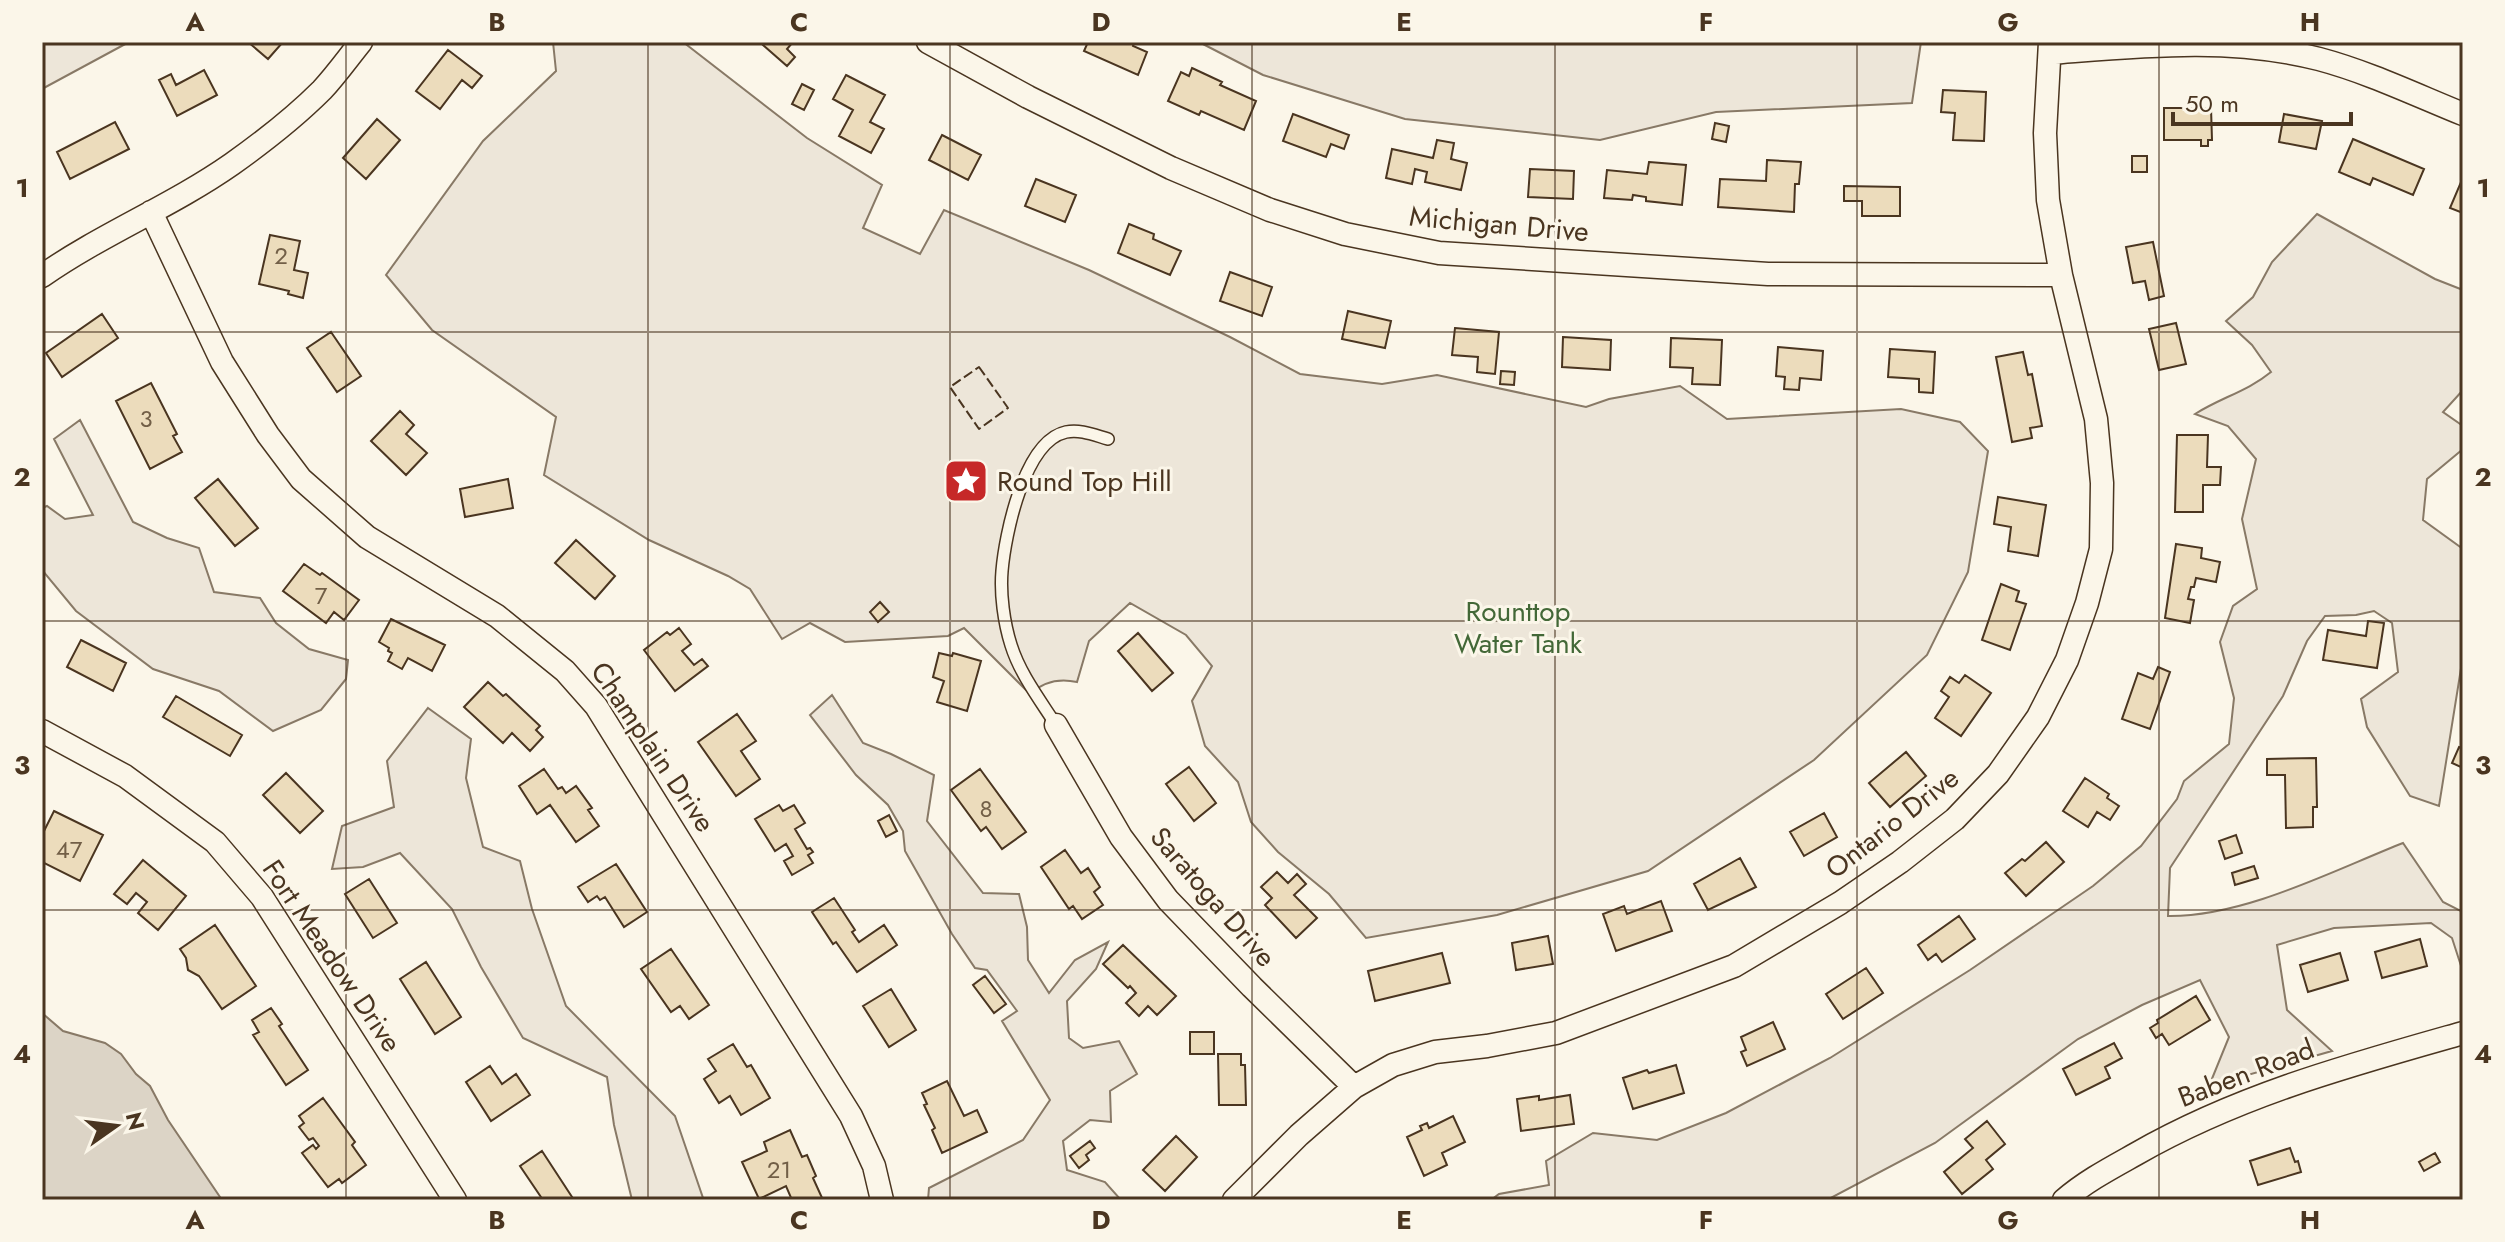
<svg xmlns="http://www.w3.org/2000/svg" width="2505" height="1242" font-family="Jost,sans-serif">
<style>
.green{fill:#ede6d9;stroke:#887966;stroke-width:2}
.water{fill:#dcd4c6;stroke:#887966;stroke-width:2}
.building{fill:#ecdcbc;stroke:#4a3520;stroke-width:2}
.lines{fill:none;stroke-linecap:round;stroke-linejoin:round}
.lane-casing{stroke:#4a3520;stroke-width:14}
.street-casing{stroke:#4a3520;stroke-width:25}
.lane{stroke:#fbf6e9;stroke-width:11}
.street{stroke:#fbf6e9;stroke-width:22}
.fence{stroke:#4a3520;stroke-width:2;stroke-dasharray:10 4;stroke-linecap:butt}
.grid{fill:none;stroke:#4a3520;stroke-width:2;stroke-opacity:0.55}
.labels{text-anchor:middle;dominant-baseline:central;stroke-width:6;stroke-linejoin:round;paint-order:stroke}
.number-label{font-size:24px;fill:#725f47}
.street-label{font-size:28px;fill:#4a3520;stroke:#fbf6e9}
.poi-label{font-size:28px;fill:#4a3520;stroke:#fbf6e9;text-anchor:start}
.park-label{font-size:28px;fill:#436837;stroke:#fbf6e9}
.neatline{fill:none;stroke:#4a3520;stroke-width:3}
.grid-label{font-size:26px;text-anchor:middle;font-weight:bold;fill:#4a3520}
</style>
<rect width="100%" height="100%" fill="#fbf6e9"/>
<path class="green" d="M42,42H129L42,89Z
M553,42H683L807,138L882,185L863,228L920,254L944,210L1089,270L1230,337L1300,374L1382,384L1437,375L1586,407L1609,399L1680,386L1727,419L1901,409L1960,422L1988,451L1968,572L1927,655L1814,760L1648,871L1497,915L1366,938L1329,894L1278,852L1251,822L1238,782L1205,746L1192,701L1212,666L1186,635L1130,603L1089,641L1077,682C1059,678 1044,681 1030,694L964,628L948,636L845,642L810,623L782,639L750,589L728,576L649,540L544,475L556,417L432,330L386,275L483,141L556,71Z
M1199,42H1921L1912,103L1716,112L1600,140L1405,119L1263,75Z
M2317,214L2435,279L2463,290V390L2443,412L2463,426V449L2427,479L2423,520L2463,549V656L2439,806L2410,796L2367,727L2361,699L2398,672L2392,623L2374,611L2356,615L2325,616L2307,641L2283,696L2170,868L2168,916C2244,917 2332,871 2403,843L2443,902L2463,912V972L2452,938L2431,923L2334,928L2277,945L2287,1010L2332,1051L2209,1086L2229,1037L2200,980L2142,1005L2078,1039L1935,1143L1827,1200H1491L1499,1194L1549,1185L1546,1161L1593,1133L1657,1140L1726,1113L1830,1058L1970,970L2093,886L2141,846L2177,799L2184,781L2229,744L2234,698L2220,642L2233,606L2257,589L2242,519L2256,459L2228,426L2195,414C2220,398 2248,391 2271,372L2252,345L2226,321L2253,297L2272,262Z
M80,420L133,522L167,538L199,548L214,592L260,598L276,623L309,649L348,660L346,679L321,710L273,731L219,691L153,669L76,611L42,570V508L47,506L65,519L93,515L54,439Z
M832,695L863,743L891,754L934,775L927,821L983,893L1019,894L1027,927L1028,960L1049,993L1075,960L1108,942L1096,969L1067,1001L1069,1038L1083,1048L1119,1041L1137,1074L1110,1091L1111,1122L1090,1120L1063,1141L1067,1170L1105,1182L1121,1200H928L929,1188L1023,1140L1050,1100L1002,1021L1017,1011L987,970L975,968L952,934L905,851L903,831L888,805L856,775L810,715Z
M428,708L471,739L466,778L483,847L520,861L532,909L566,1006L675,1116L703,1198L702,1200H632L614,1125L607,1077L523,1038L481,967L452,909L400,853L363,867L332,869L342,826L394,807L387,761Z"/>
<path class="water" d="M42,1013L63,1031L105,1043L121,1054L136,1074L150,1086L168,1120L222,1200H42Z"/>
<path class="building" d="M248,42H283L268,59Z
M765,42H793L787,49L795,57L787,66L763,45Z
M1088,42H1134L1133,46L1147,52L1138,75L1084,51Z
M448,50L482,76L472,88L462,80L440,109L416,91Z
M1192,68L1222,82L1220,85L1256,101L1244,130L1201,111L1199,115L1168,101L1181,72L1189,76Z
M204,70L217,95L177,116L159,80L171,74L176,85Z
M846,75L885,95L870,122L884,129L871,153L839,136L853,110L833,99Z
M802,84L814,90L804,110L792,104Z
M1943,90L1986,92L1984,141L1953,140L1955,113L1941,112Z
M2164,108H2211L2212,140H2208V146H2201V140H2164Z
M1293,114L1349,135L1344,149L1331,144L1326,157L1283,141Z
M2284,114L2322,121L2316,149L2279,142Z
M377,119L400,140L366,179L343,158Z
M115,122L129,149L70,179L57,152Z
M1715,123L1729,126L1726,142L1712,139Z
M942,135L981,155L968,180L929,160Z
M2353,139L2424,169L2413,195L2373,178L2370,185L2339,172Z
M1437,140L1454,143L1451,159L1467,163L1461,190L1425,182L1427,172L1415,169L1412,184L1386,178L1392,149L1433,158Z
M2132,156H2147V172H2132Z
M1767,160L1801,162L1799,184H1795L1794,212L1718,207L1720,179L1766,181Z
M1649,162L1686,165L1682,205L1646,201V197L1633,195L1632,200L1604,198L1607,170L1647,174Z
M1530,169L1574,171L1573,199L1528,197Z
M1036,179L1076,195L1065,222L1025,206Z
M2461,182L2463,183V213L2450,208Z
M1844,186L1900,187V216H1862V201H1844Z
M1129,224L1154,234L1153,239L1181,251L1170,275L1118,253Z
M270,235L300,241L294,270L308,273L303,298L288,294L289,291L259,284Z
M2153,242L2164,296L2149,300L2145,281L2133,283L2126,247Z
M1230,272L1272,287L1262,316L1220,301Z
M1348,311L1391,321L1385,348L1342,339Z
M102,314L118,338L62,377L46,353Z
M2176,323L2186,364L2159,370L2149,329Z
M1455,328L1499,332L1495,374L1477,372L1478,357L1452,355Z
M331,332L361,376L337,392L307,348Z
M1563,337L1611,340L1610,370L1562,367Z
M1671,338L1722,340L1720,385L1692,384L1693,368L1670,367Z
M1778,347L1823,351L1821,380L1800,378L1799,390L1784,389L1785,377L1776,376Z
M1890,349L1935,352L1933,393L1919,392V379L1888,377Z
M2023,352L2028,375L2032,374L2042,426L2030,428L2032,438L2012,442L1996,357Z
M1501,371L1515,372L1514,385L1500,384Z
M151,383L177,434L173,436L182,452L150,469L116,401Z
M400,411L414,425L406,434L427,453L406,475L371,441Z
M2177,435H2208L2207,467H2221L2220,485H2203V512H2175Z
M218,479L258,528L235,546L195,498Z
M508,479L513,508L465,517L460,489Z
M1998,497L2046,505L2038,556L2008,551L2011,527L1994,524Z
M576,540L615,576L595,599L555,563Z
M2176,544L2202,548L2201,558L2220,562L2216,582L2196,578L2194,587H2191L2188,599L2194,600L2190,623L2165,618Z
M304,564L320,575L322,573L359,600L344,620L334,612L326,623L283,591Z
M2001,584L2019,591L2016,601L2026,604L2010,650L1982,640Z
M880,602L889,612L878,622L870,612Z
M391,619L445,645L432,671L408,658L402,669L388,661L392,653L388,651L389,648L379,642Z
M2368,621L2384,623L2377,668L2323,660L2328,630L2366,636Z
M679,628L691,644L682,651L694,665L702,659L708,666L675,691L644,650L667,632L670,635Z
M1138,633L1173,673L1152,691L1118,651Z
M81,640L126,663L113,691L67,667Z
M939,653L952,656L953,653L981,661L967,711L937,702L944,681L933,677Z
M2158,667L2170,672L2150,729L2122,719L2138,673L2153,679Z
M1965,675L1991,693L1961,736L1935,718L1949,697L1941,691L1950,677L1959,683Z
M488,682L503,696L506,694L540,726L536,730L543,737L530,751L512,733L503,743L464,707Z
M176,696L242,735L230,756L163,717Z
M737,714L756,741L741,751L760,779L736,796L698,742Z
M2459,747L2463,749V768L2452,763Z
M1906,752L1926,776L1890,807L1869,783Z
M2316,758L2317,807H2313V827L2286,828L2285,775H2267V759Z
M1189,767L1216,803L1194,821L1166,784Z
M544,769L558,789L562,787L566,793L576,786L592,808L588,810L599,826L576,842L550,805L537,814L519,786Z
M980,769L1026,832L1002,849L986,827L981,831L951,790Z
M286,773L323,811L300,833L263,795Z
M2085,778L2109,794L2107,798L2119,806L2110,820L2097,812L2088,827L2063,811Z
M779,805L783,811L794,805L805,823L795,829L807,849L810,848L813,852L808,855L813,863L792,875L784,861L793,856L786,844L775,851L755,819Z
M54,811L103,835L80,881L42,862V835Z
M1824,813L1837,837L1804,856L1790,832Z
M889,815L897,831L886,837L878,821Z
M2236,835L2242,853L2225,859L2219,841Z
M2046,842L2064,862L2026,896L2005,873L2022,859L2025,861Z
M1065,850L1081,873L1088,868L1100,887L1094,892L1103,905L1082,919L1073,906L1069,909L1041,867Z
M1740,858L1756,887L1708,910L1694,884Z
M143,860L186,896L158,930L138,913L147,902L136,893L127,904L114,894Z
M616,864L647,912L624,927L605,897L600,900L597,896L588,902L578,887Z
M2254,866L2258,878L2235,885L2232,873Z
M1277,872L1288,883L1297,874L1306,884L1294,895L1317,918L1296,938L1265,905L1272,898L1261,887Z
M369,879L397,923L373,938L345,894Z
M834,898L855,930L852,932L859,942L884,925L897,945L857,972L836,942L833,944L812,912Z
M1661,901L1672,931L1616,951L1603,914L1624,906L1627,914Z
M1959,916L1975,939L1942,962L1936,954L1928,960L1918,945Z
M215,925L256,986L222,1009L199,976L188,970L186,958L180,949Z
M1548,936L1553,964L1516,970L1512,943Z
M2420,939L2427,966L2382,978L2375,952Z
M1123,945L1176,996L1157,1015L1148,1006L1139,1016L1126,1003L1136,993L1130,986L1128,988L1103,964Z
M671,949L709,1005L689,1019L680,1006L671,1012L641,969Z
M1442,953L1450,983L1375,1001L1368,971Z
M2340,953L2348,980L2308,992L2300,965Z
M426,962L461,1017L435,1034L400,979Z
M1866,968L1883,993L1843,1019L1826,994Z
M985,976L1006,1004L994,1013L973,985Z
M891,989L916,1030L889,1047L863,1006Z
M2196,996L2210,1020L2169,1045L2162,1034L2156,1038L2150,1028L2158,1023L2157,1020Z
M271,1008L282,1024L279,1026L308,1070L286,1085L253,1035L259,1032L252,1020Z
M1773,1022L1785,1049L1747,1066L1741,1052L1746,1050L1741,1037Z
M1190,1032H1214V1054H1190Z
M2114,1043L2122,1058L2105,1067L2110,1078L2076,1095L2063,1069Z
M733,1044L747,1067L751,1065L770,1098L741,1115L730,1096L719,1103L704,1079L716,1071L708,1059Z
M1218,1054H1241V1065H1245L1246,1105H1219Z
M1676,1065L1684,1093L1633,1109L1623,1078L1647,1070L1649,1073Z
M490,1066L502,1084L516,1074L530,1095L491,1121L466,1082Z
M947,1081L964,1116L977,1110L987,1132L942,1153L932,1130L935,1128L924,1105L927,1104L922,1093Z
M1570,1095L1574,1124L1521,1131L1517,1099L1539,1096V1100Z
M323,1098L355,1142L352,1145L366,1165L342,1183L339,1179L328,1187L302,1153L313,1145L316,1149L319,1146L313,1138L309,1140L299,1127L304,1123L299,1116Z
M1453,1116L1465,1142L1442,1153L1447,1165L1424,1176L1407,1137L1422,1130L1420,1126L1427,1123L1429,1128Z
M1987,1121L2005,1144L1986,1160L1993,1169L1962,1194L1944,1172L1973,1148L1965,1139Z
M790,1130L802,1157L807,1155L816,1176L813,1178L823,1200H792L786,1186L759,1199L742,1162L767,1151L764,1142Z
M1176,1136L1197,1157L1165,1191L1143,1170Z
M1090,1141L1095,1148L1086,1155L1089,1160L1079,1168L1070,1156Z
M2290,1148L2295,1162L2298,1161L2301,1172L2258,1185L2250,1161Z
M542,1151L574,1200H543L520,1166Z
M2435,1153L2440,1162L2424,1171L2419,1162Z"/>
<g class="lines">
<g class="lane-casing">
<path id="lane" d="M1056,725C1040,700 1020,674 1011,645C1004,623 1000,594 1002,571C1005,535 1024,441 1066,432C1080,429 1094,435 1108,439"/>
</g>
<g class="street-casing">
<path id="street" d="M928,42L1028,97L1171,168L1270,210L1345,234L1439,253L1768,274L2061,275
M2050,53C2141,46 2229,36 2319,59C2368,72 2416,95 2463,114
M151,212L222,362L268,435L301,479L367,537L497,616L565,671L596,706L851,1116L874,1166L882,1200
M42,276C102,234 172,206 232,164C263,142 295,117 322,90C336,75 348,58 361,42
M1056,725L1121,837L1168,900L1252,987L1354,1087
M42,731L125,776L215,842L262,897L455,1200
M1234,1200L1299,1135L1354,1087L1393,1065L1435,1052L1487,1046L1556,1033L1734,966L1840,903L1900,862L1955,819L1998,774L2038,717L2067,660L2087,603L2101,549L2102,483L2096,419L2061,275L2048,200L2045,133L2050,42
M2064,1200C2086,1181 2111,1168 2136,1154C2239,1095 2350,1065 2463,1033"/>
</g>
<use href="#lane" class="lane"/>
<use href="#street" class="street"/>
<path class="fence" d="M979,367L1008,408L979,429L950,387Z"/>
</g>
<path class="grid" d="M346,42V1200M648,42V1200M950,42V1200M1252,42V1200M1555,42V1200M1857,42V1200M2159,42V1200M42,332H2463M42,621H2463M42,910H2463"/>
<defs>
<g id="sight-square" transform="scale(2.3)"><rect x="-9" y="-9" width="18" height="18" rx="4" fill="#c62828" stroke="#fbf6e9"/><path d="M0-6L1.8-2.2L6-1.7L2.9 1.2L3.7 5.4L0 3.3L-3.7 5.4L-2.9 1.2L-6-1.7L-1.8-2.2Z" fill="#fff"/></g>
</defs>
<g fill-rule="evenodd">
<use href="#sight-square" x="966" y="481"/>
</g>
<g class="labels">
<g class="number-label">
<text x="281" y="255">2</text>
<text x="146" y="418">3</text>
<text x="321" y="595">7</text>
<text x="986" y="808">8</text>
<text x="69" y="849">47</text>
<text x="779" y="1169">21</text>
</g>
<g class="street-label">
<text transform="translate(1499 224) rotate(5)">Michigan Drive</text>
<text transform="translate(653 747) rotate(56)">Champlain Drive</text>
<text transform="translate(1892 823) rotate(-38)">Ontario Drive</text>
<text transform="translate(1213 897) rotate(49)">Saratoga Drive</text>
<text transform="translate(332 956) rotate(56)">Fort Meadow Drive</text>
<text transform="translate(2246 1073) rotate(-21)">Baben Road</text>
</g>
<g class="poi-label">
<text x="997" y="481">Round Top Hill</text>
</g>
<g class="park-label">
<text x="1518" y="611">Rounttop<tspan x="1518" dy="32">Water Tank</tspan></text>
</g>
</g>
<rect width="2505" height="1242" fill="none" stroke="#fbf6e9" stroke-width="88"/>
<g transform="translate(116 1126) rotate(76)" stroke="#fbf6e9" stroke-width="6" paint-order="stroke">
<path d="M0-6L14 30L0 20L-14 30Z" fill="#4a3520"/>
<text y="-12" font-size="22" font-weight="bold" text-anchor="middle" fill="#4a3520">N</text>
</g>
<path d="M2173 112v12h178v-12" fill="none" stroke="#4a3520" stroke-width="4"/>
<text x="2185" y="112" font-size="24" fill="#4a3520" stroke="#fbf6e9" stroke-width="6" paint-order="stroke">50 m</text>
<rect x="44" y="44" width="2417" height="1154" class="neatline"/>
<g class="grid-label">
<text x="195" y="31">A</text>
<text x="497" y="31">B</text>
<text x="799" y="31">C</text>
<text x="1101" y="31">D</text>
<text x="1404" y="31">E</text>
<text x="1706" y="31">F</text>
<text x="2008" y="31">G</text>
<text x="2310" y="31">H</text>
<text x="22" y="197">1</text>
<text x="2483" y="197">1</text>
<text x="22" y="486">2</text>
<text x="2483" y="486">2</text>
<text x="22" y="774">3</text>
<text x="2483" y="774">3</text>
<text x="22" y="1063">4</text>
<text x="2483" y="1063">4</text>
<text x="195" y="1229">A</text>
<text x="497" y="1229">B</text>
<text x="799" y="1229">C</text>
<text x="1101" y="1229">D</text>
<text x="1404" y="1229">E</text>
<text x="1706" y="1229">F</text>
<text x="2008" y="1229">G</text>
<text x="2310" y="1229">H</text>
</g>
</svg>
